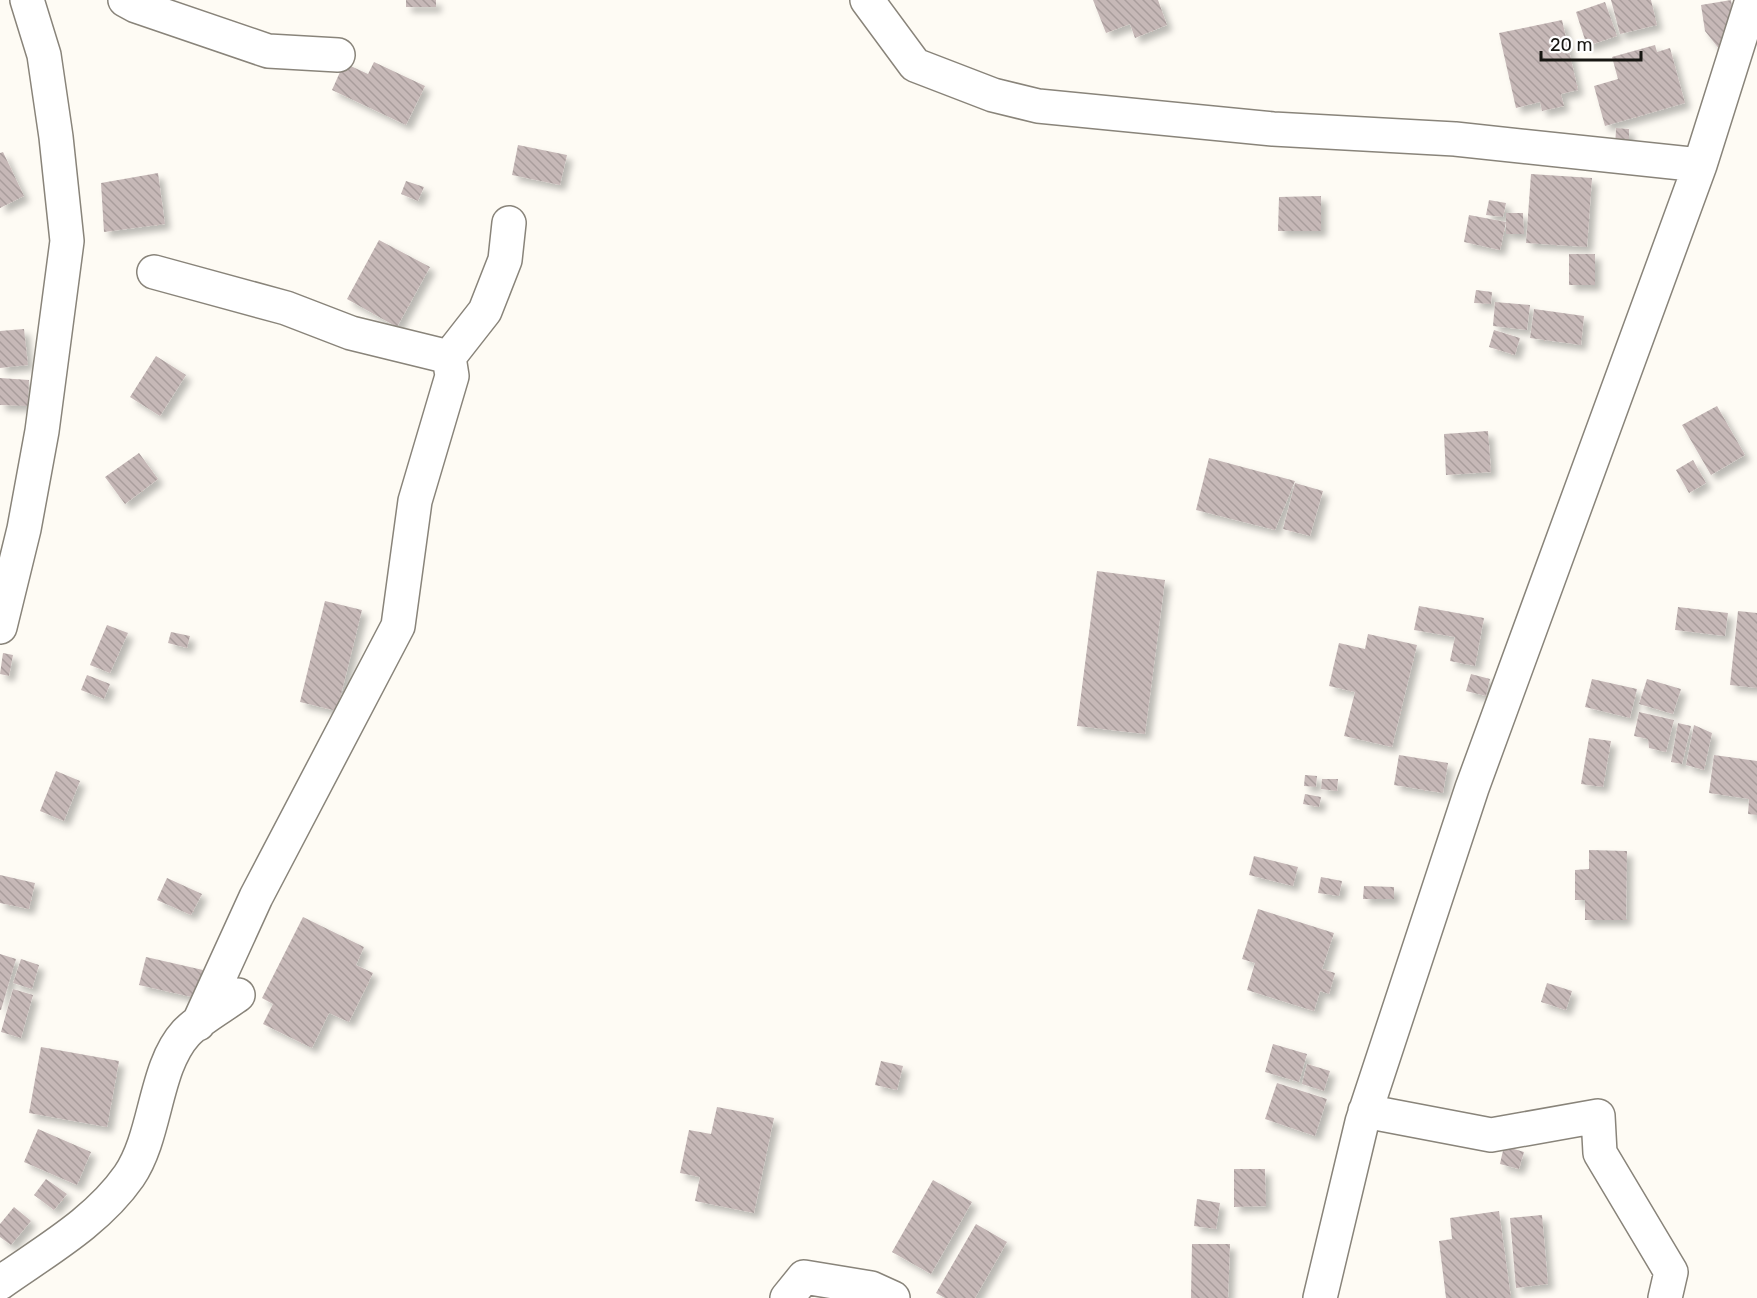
<svg xmlns="http://www.w3.org/2000/svg" width="1757" height="1298" font-family="Rubik,sans-serif">
<style>
.building{fill:url(#building-back-hatch);filter:url(#shadow)}
.lines{fill:none;stroke-linecap:round;stroke-linejoin:round}
.minor-casing{stroke:#89847a;stroke-width:36}
.minor{stroke:#fff;stroke-width:33}
</style>
<defs>
<pattern id="building-back-hatch" width="6" height="6" patternUnits="userSpaceOnUse" patternTransform="scale(1.5)"><rect width="6" height="6" fill="#c6b8b7"/><path d="M-1 5l2 2M0 0l6 6M5-1l2 2" fill="none" stroke="#a99d9c"/></pattern>
<filter id="shadow"><feDropShadow dx="5.5" dy="5.5" stdDeviation="3" flood-color="#0004"/></filter>
</defs>
<rect width="100%" height="100%" fill="#fefbf4"/>
<path class="building" d="M406,0H436V7H406Z
M1093,0H1158L1167,25L1135,38L1130,24L1106,33Z
M1611,0H1651L1657,25L1620,34Z
M1731,0L1737,36L1720,50L1705,31L1701,5Z
M1605,2L1617,36L1587,46L1576,12Z
M1562,20L1578,90L1561,94L1564,106L1542,111L1540,102L1516,108L1499,33Z
M1655,45L1657,52L1670,48L1685,103L1605,126L1594,86L1618,79L1612,57Z
M374,62L425,86L406,125L332,90L344,63L368,74Z
M1616,128L1629,129V148H1615Z
M518,145L567,155L560,185L512,175Z
M3,152L24,196L0,208V153Z
M158,173L165,224L104,232L101,183Z
M1531,174L1592,178L1587,247L1526,243Z
M406,181L424,187L418,201L401,194Z
M1321,196V231H1278L1279,197Z
M1489,200L1506,203L1503,217L1486,215Z
M1506,213H1523L1524,234H1506V222L1500,250L1464,242L1469,215L1506,222Z
M379,240L430,267L397,327L347,299Z
M1569,254H1595V285H1569Z
M1476,290L1492,292L1491,304L1474,303Z
M1495,302L1530,305L1527,330L1493,326Z
M1534,309L1584,316L1581,345L1530,338Z
M24,329L28,365L0,368V331Z
M1494,330L1520,338L1515,355L1489,347Z
M156,356L186,375L160,416L130,397Z
M0,378L29,380L28,406L0,405Z
M1717,406L1745,455L1711,475L1682,425Z
M1488,431L1491,472L1446,475L1444,434Z
M139,453L158,479L125,504L105,477Z
M1209,458L1295,481L1275,530L1196,510Z
M1693,460L1706,483L1689,493L1676,470Z
M1295,483L1323,491L1310,536L1283,529Z
M1097,571L1165,580L1145,734L1077,726Z
M325,601L362,610L337,711L300,702Z
M1419,606L1484,618L1475,666L1450,661L1455,637L1414,630Z
M1678,607L1728,613L1725,636L1675,630Z
M1738,611L1757,613V688L1730,685Z
M107,625L128,633L110,673L90,665Z
M171,632L190,636L187,648L168,643Z
M1368,634L1417,645L1392,747L1344,736L1355,692L1329,686L1339,643L1365,649Z
M3,653L13,655L9,676L0,674Z
M1471,674L1490,679L1486,696L1466,691Z
M87,675L110,684L104,699L81,690Z
M1592,679L1637,689L1630,718L1585,707Z
M1647,679L1681,689L1673,714L1639,704Z
M1639,712L1674,720L1666,752L1649,748L1648,739L1634,736Z
M1678,723L1691,726L1682,764L1671,762Z
M1694,725L1712,733L1704,770L1686,765Z
M1589,738L1611,741L1603,787L1581,784Z
M1399,755L1448,763L1443,793L1394,785Z
M1714,755L1757,761V815L1748,814L1749,799L1709,793Z
M56,771L80,781L64,821L40,811Z
M1305,775L1317,776L1316,787L1304,786Z
M1322,779H1338L1337,791L1321,789Z
M1305,794L1321,797L1319,807L1303,804Z
M1589,850L1627,851L1626,920H1585V900H1575V870L1589,869Z
M1254,856L1298,867L1293,886L1249,875Z
M0,875L35,883L29,909L0,903Z
M1321,877L1342,881L1339,896L1318,893Z
M167,878L202,894L191,915L157,900Z
M1364,886L1394,887V899H1363Z
M1258,909L1334,933L1322,969L1335,973L1329,994L1320,991L1314,1011L1247,990L1255,963L1242,959Z
M303,917L364,947L356,965L373,973L349,1022L329,1013L312,1048L263,1024L273,1004L262,998Z
M0,954L16,959L1,1010H0Z
M146,957L203,970L196,998L139,985Z
M21,959L39,965L32,989L13,983Z
M1547,983L1572,991L1566,1010L1541,1002Z
M13,989L33,995L21,1038L1,1032Z
M1273,1044L1307,1054L1299,1082L1265,1072Z
M41,1047L119,1061L107,1127L29,1113Z
M881,1061L903,1066L897,1090L875,1085Z
M1307,1064L1330,1071L1324,1091L1302,1084Z
M1277,1083L1327,1099L1315,1136L1265,1119Z
M717,1107L774,1118L754,1213L695,1201L700,1177L680,1173L689,1130L711,1134Z
M38,1129L91,1152L77,1185L24,1162Z
M1504,1146L1524,1152L1519,1169L1500,1164Z
M1234,1169H1265L1266,1206L1234,1207Z
M46,1179L67,1194L54,1210L34,1195Z
M933,1180L972,1202L931,1274L892,1252Z
M1197,1199L1220,1203L1216,1229L1194,1226Z
M14,1207L31,1221L11,1245L0,1237V1224Z
M1499,1211L1511,1298H1446L1439,1241L1452,1239L1450,1218Z
M1542,1215L1548,1284L1516,1288L1510,1218Z
M976,1224L1007,1242L975,1298H945L936,1293Z
M1192,1244H1230L1228,1298H1191Z"/>
<g class="lines">
<g class="minor-casing">
<path id="minor" d="M125,0L136,6L268,51L338,55
M867,0L915,65L993,95L1038,106L1273,129L1455,139L1700,165
M154,272L286,308L351,333L449,357L452,376L415,501L398,626L256,897L198,1024
M449,357L485,311L505,260L509,223
M0,627L24,529L42,431L67,241L56,137L44,55L27,0
M1365,1111L1491,1135L1598,1116L1600,1153L1671,1272L1665,1298
M0,1283C45,1251 97,1222 129,1176C157,1135 154,1068 186,1033C198,1020 223,1006 238,995
M787,1298L804,1277L871,1288L893,1298
M1320,1298L1362,1122L1472,788L1700,165L1752,0"/>
</g>
<use href="#minor" class="minor"/>
</g>
<path d="M1541 51v9h100v-9" fill="none" stroke="#171612" stroke-width="3"/>
<text x="1550" y="51" font-size="18" fill="#171612" stroke="#ffffff" stroke-width="4.5" paint-order="stroke">20 m</text>
</svg>
